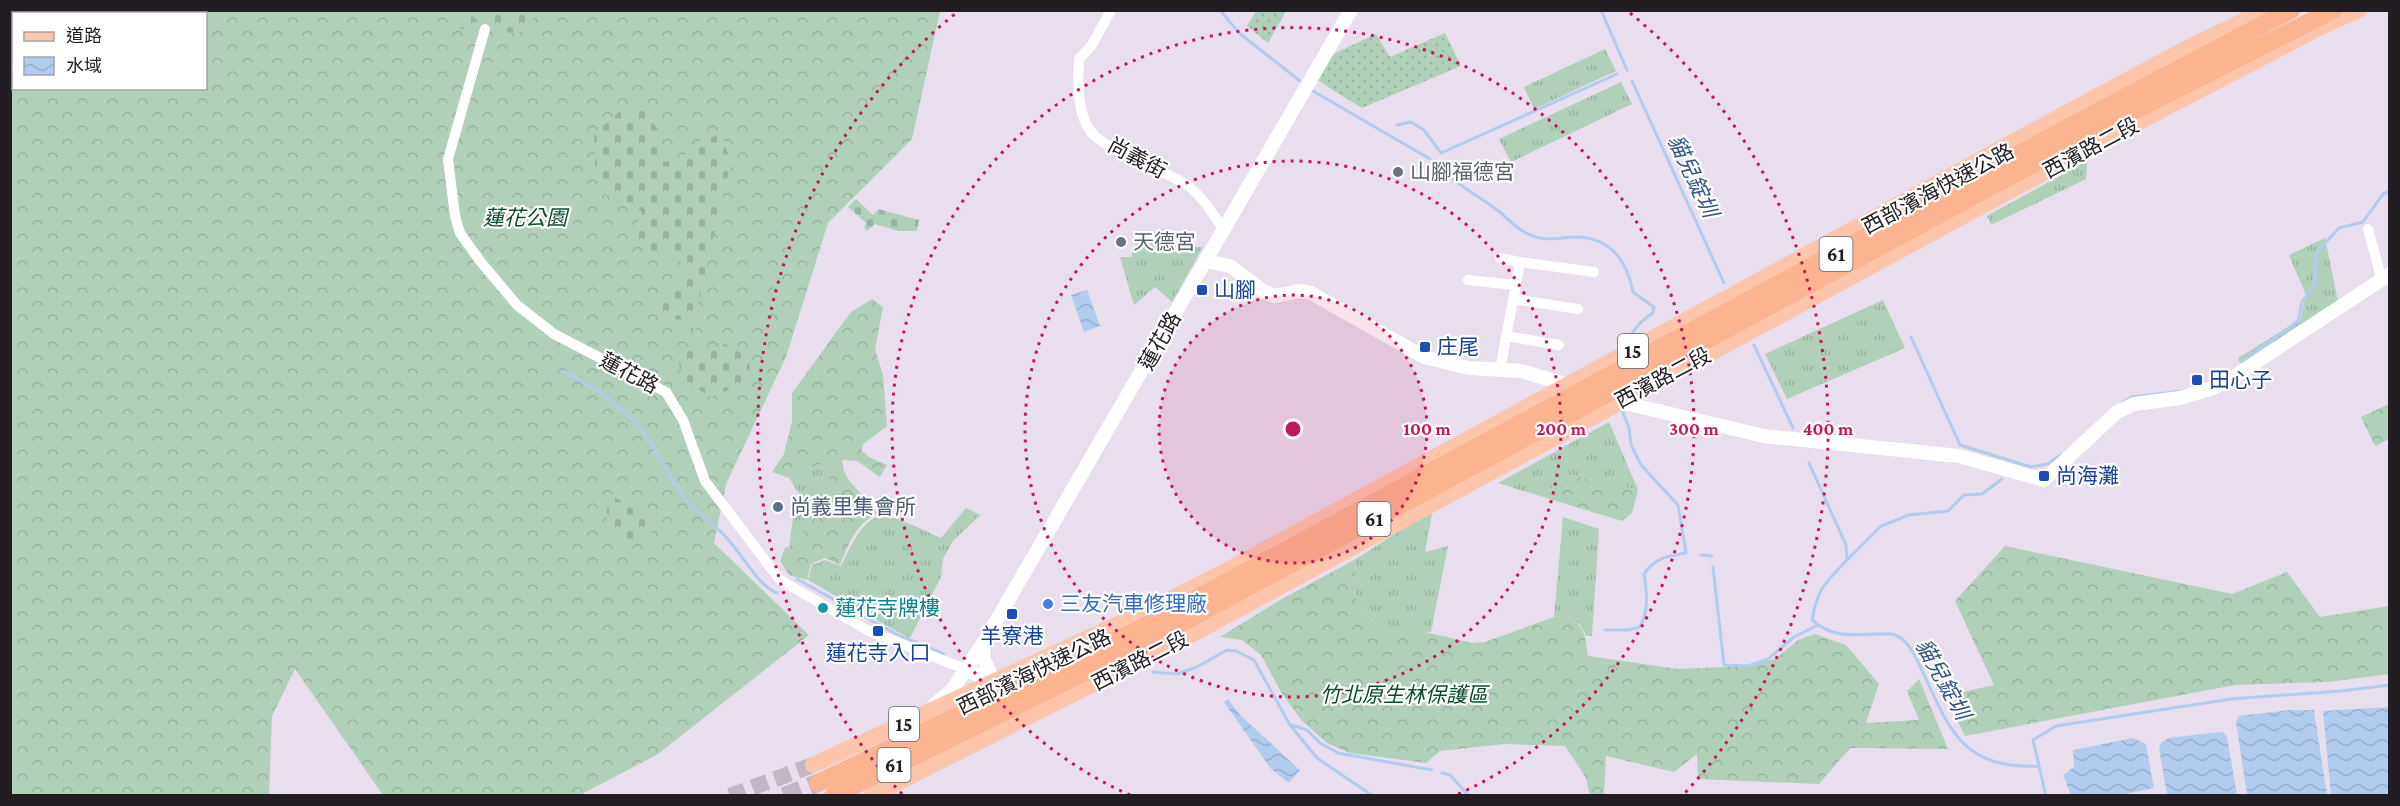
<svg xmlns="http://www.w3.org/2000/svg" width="2400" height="806" font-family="'Crimson Pro','Noto Sans TC',serif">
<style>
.grass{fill:url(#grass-tufts)}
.forest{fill:url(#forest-crowns);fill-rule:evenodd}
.cemetery{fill:url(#cemetery-stones)}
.garden{fill:url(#garden-dots)}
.water{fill:url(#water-waves)}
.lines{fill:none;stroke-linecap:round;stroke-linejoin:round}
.stream{stroke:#b2ccef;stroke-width:3}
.primary-tunnel{stroke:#c0b7c5;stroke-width:16;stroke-dasharray:16 8;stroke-linecap:butt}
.trunk-tunnel{stroke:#c0b7c5;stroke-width:18;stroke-dasharray:18 9;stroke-linecap:butt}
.minor{stroke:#fff;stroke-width:10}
.tertiary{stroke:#fff;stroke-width:14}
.primary{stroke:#fdc6ac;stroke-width:16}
.trunk{stroke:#fcb390;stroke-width:18}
.ring{fill:none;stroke:#c2185b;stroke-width:3;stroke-dasharray:3 6}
.worship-dot{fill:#6b7280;stroke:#fff;stroke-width:2}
.transit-dot{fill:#1a4fb4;stroke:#fff;stroke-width:2}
.service-dot{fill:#5c6f8a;stroke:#fff;stroke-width:2}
.shop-dot{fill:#3f7fe0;stroke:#fff;stroke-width:2}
.culture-dot{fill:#0f9aa8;stroke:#fff;stroke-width:2}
.labels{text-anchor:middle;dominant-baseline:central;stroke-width:4.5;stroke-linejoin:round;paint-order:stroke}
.shield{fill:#fff;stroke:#646165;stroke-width:1.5}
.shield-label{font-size:20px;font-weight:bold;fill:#211d23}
.street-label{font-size:21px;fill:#211d23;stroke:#fff}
.worship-label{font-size:21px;fill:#5b616d;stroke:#fff;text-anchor:start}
.park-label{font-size:21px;font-style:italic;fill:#074d2b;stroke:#fff}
.transit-label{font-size:21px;fill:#164399;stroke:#fff;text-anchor:start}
.service-label{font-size:21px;fill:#4e5e75;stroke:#fff;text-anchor:start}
.shop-label{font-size:21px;fill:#366cbe;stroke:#fff;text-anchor:start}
.culture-label{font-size:21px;fill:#0d838f;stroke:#fff;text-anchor:start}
.water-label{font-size:22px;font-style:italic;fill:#335584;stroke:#fff}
.centre{fill:#c2185b;stroke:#fff;stroke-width:3}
.ring-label{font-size:18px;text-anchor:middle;font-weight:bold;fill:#c2185b;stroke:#fff;stroke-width:4.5;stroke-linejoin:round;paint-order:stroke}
</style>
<defs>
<pattern id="grass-tufts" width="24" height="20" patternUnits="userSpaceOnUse" patternTransform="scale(1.5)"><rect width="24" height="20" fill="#b0d0ba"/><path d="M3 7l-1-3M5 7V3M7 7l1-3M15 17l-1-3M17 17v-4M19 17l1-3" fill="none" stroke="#97b2a0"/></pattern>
<pattern id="forest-crowns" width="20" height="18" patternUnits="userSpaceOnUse" patternTransform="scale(1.5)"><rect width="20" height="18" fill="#b0d0ba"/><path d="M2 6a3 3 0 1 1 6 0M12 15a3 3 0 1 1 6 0" fill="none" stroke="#97b2a0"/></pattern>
<pattern id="cemetery-stones" width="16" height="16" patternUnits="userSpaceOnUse" patternTransform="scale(1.5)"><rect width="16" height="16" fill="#b0d0ba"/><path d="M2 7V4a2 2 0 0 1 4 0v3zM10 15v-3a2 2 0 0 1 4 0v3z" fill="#97b2a0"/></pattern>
<pattern id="garden-dots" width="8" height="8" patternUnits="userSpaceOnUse" patternTransform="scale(1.5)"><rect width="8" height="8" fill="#b0d0ba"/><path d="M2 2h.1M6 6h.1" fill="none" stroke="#97b2a0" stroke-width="1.8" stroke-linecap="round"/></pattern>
<pattern id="water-waves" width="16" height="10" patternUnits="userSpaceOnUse" patternTransform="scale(1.5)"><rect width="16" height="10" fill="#b2ccef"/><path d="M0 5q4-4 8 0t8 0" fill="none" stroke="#99afcd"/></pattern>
</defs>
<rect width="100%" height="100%" fill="#e8deee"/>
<path class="grass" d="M1605,49L1616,71L1534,109L1524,87Z
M1621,82L1632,104L1511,162L1499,139Z
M2087,161L2086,179L1991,225L1987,216Z
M1163,229L1180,248L1203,247L1172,302L1155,287L1134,305L1120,257H1132V249H1135L1137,231L1147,235Z
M2325,238L2338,301L2240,363L2238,358L2300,320L2306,295L2289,255Z
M1883,300L1905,348L1787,399L1765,354Z
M1609,422L1638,490L1570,475L1540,496L1498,483Z
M820,464L831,474L813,518L806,524L798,542L789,546L795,505L802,499L789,478Z
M966,508L980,515L953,541L943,559L941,577L910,638L894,630L808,580L812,565L825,560L841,566C872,499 881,511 941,538Z
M1433,509L1425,552L1448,546L1431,632L1384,630L1359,609L1354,589L1356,559Z
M1563,517L1599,529L1592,636H1586L1581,626L1568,615L1554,617Z"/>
<path class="forest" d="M10,11H940L912,139L828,223L786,357L726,484L714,543L809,635L658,754L580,795H383L295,669L272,716L269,795H11ZM14,14H206V88H14Z
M872,299L883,307L875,349L883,375L887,426L863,444L862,451L869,457L887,465L880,477L857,461L842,460C843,484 867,494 878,514C857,521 848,546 840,565L825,558L811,564L807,580L789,575L780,561L785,548L798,542L806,524L813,518L831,474L820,464L789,478L772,472L784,454L792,421V393L851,312Z
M2389,404V439L2375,446L2361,417Z
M1570,475L1638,490L1632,513L1622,521L1540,496Z
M2005,546L2232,594L2287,572L2320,617L2389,606V674L2328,682L2235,685L1965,736L1945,696L1994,685L1955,601Z
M1356,559L1354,589L1359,609L1384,630L1421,631L1472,643L1485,642L1554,617L1568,615C1586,630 1585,634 1588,656L1678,669L1745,666L1775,659L1798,640L1815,634L1846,645L1879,684L1866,723L1919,720L1907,691L1919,679L1948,749L1850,748L1819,784L1698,779L1697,754L1674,772L1606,756L1604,796L1590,795L1586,778L1565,746L1505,744L1440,751L1426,763L1350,753L1327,743L1302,721L1281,692L1261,655L1242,640L1220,637L1280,600Z"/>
<path class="cemetery" d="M459,11H469L476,21L471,31L452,26L454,14Z
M497,11V10L539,11L538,14L518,34L491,29Z
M643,105L662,139L660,162L679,160L699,141L721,134L731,162L694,321L700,351L725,344L750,358L749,382L710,397L683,379L678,361L683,352L696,350L689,320L670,319L655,305L660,293L687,282L680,260L670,252L653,254L632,236L642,212L624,200L609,201L595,171L594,134L621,110Z
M856,199L873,215L878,209L919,220L917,231H898L875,224L867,231L864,227L866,223L848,207Z
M607,492L661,528L628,546L607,532Z"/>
<path class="garden" d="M1256,11H1286L1268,43L1247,26Z
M1445,33L1461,66L1362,108L1317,80L1331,55L1376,34L1390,57Z"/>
<path class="water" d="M1087,290L1100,326L1084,332L1071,295Z
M1228,699L1240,715L1300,770L1289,783L1271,769L1224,702Z
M2389,707V795H2331L2323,711Z
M2290,710H2314L2327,795H2247L2236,722L2239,716Z
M2219,732L2224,733L2227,737L2237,795H2167L2159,748L2162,742L2169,738Z
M2133,738L2146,744L2154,788L2121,795H2071L2063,775L2074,767L2073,750Z"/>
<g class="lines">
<path class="stream" d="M1220,10L1239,33L1300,81
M1601,10L1627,70
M1632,81L1724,283
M1313,91L1430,159
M1397,125L1411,122L1424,130L1441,153L1617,74
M1441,169C1458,186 1478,195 1497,210C1507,217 1515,228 1526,233C1548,244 1560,236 1580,237C1613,240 1627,262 1633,292L1654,307L1653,313C1642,320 1632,329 1629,342
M1911,337L1960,445L2031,467L2047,464L2061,455
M1754,345L1793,428
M2242,362L2298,321L2302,302L2315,284L2316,253L2339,228L2363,222L2383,194L2390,191
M563,371C596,388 627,408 648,439C662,459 672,484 688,502C701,516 719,527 731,543C745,559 758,585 777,593
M2123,402L2131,397L2183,391
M1809,463L1846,545L1847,560C1826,582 1817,589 1812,620C1835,640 1853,634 1881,634C1885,634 1891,633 1895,635C1908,640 1914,654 1920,666C1949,728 1960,769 2039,766
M1701,555L1712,556
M1848,559L1881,526L1909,515L1948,511L1964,495L1982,494L2002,479
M1713,567L1724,665L1748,666L1768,659L1794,637L1818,625
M797,579L896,634L944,654
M1605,630H1628L1640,627C1649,610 1647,593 1644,574C1655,558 1668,556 1686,553L1678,505L1641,465L1631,445L1629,428L1622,410
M1153,672L1177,674L1197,667L1227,650L1236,651L1254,660L1290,725L1317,758L1373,796
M1292,725L1307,730L1320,743L1338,753L1432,770
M1442,773L1450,775L1469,796
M2046,796L2033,740L2056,726L2231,699L2341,691L2390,685"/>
<path class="primary-tunnel" d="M730,796L813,765"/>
<path class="trunk-tunnel" d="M784,796L818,783"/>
<path class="minor" d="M1111,10L1092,45L1079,59C1078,81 1076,116 1093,134C1108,151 1159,169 1182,182C1200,192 1212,213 1224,230
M485,29L448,159L455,216L460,233L480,261L517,305L554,334L666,392L683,420L705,481L780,580L869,631L965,669
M2368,229L2381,277
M1520,262L1594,272
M1468,280L1515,285
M1513,299L1578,309
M1506,336L1559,345
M1500,370L1520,262L1500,258"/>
<path class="tertiary" d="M1205,261L1230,266L1266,293L1275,296L1300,291L1311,293L1424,357L1469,368L1521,371L1572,386
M1616,401L1764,436L1959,456L2044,480L2117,412L2134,404L2180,398L2210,389L2226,382L2390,274
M984,642L983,657L994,682
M965,669L994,682L997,686
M934,705L952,690L984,642L1351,10"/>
<path class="primary" d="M813,765L1157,606L1220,574L2066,113L2185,49L2266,10
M871,796L1193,634L2093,146L2323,26L2359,10"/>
<path class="trunk" d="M818,783L1142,628L2088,117L2291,10
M833,796L1148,641L2094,131L2333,10"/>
</g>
<circle cx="1293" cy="429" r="134" fill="#c2185b" fill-opacity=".12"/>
<g class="ring">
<circle cx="1293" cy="429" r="134"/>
<circle cx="1293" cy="429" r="268"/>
<path d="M1130 795A401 401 0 1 1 1456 795"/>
<path d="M902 794A535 535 0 0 1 956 13M1630 13A535 535 0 0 1 1684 794"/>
</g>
<g class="worship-dot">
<circle cx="1398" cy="172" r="6"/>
<circle cx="1121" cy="242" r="6"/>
</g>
<g class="transit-dot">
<rect x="1196" y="284" width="12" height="12" rx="3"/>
<rect x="1419" y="341" width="12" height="12" rx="3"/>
<rect x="2191" y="374" width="12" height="12" rx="3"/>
<rect x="2038" y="470" width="12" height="12" rx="3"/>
<rect x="1006" y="608" width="12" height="12" rx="3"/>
<rect x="872" y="625" width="12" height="12" rx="3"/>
</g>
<circle class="service-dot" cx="778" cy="507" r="6"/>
<circle class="shop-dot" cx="1048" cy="604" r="6"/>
<circle class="culture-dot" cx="823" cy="608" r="6"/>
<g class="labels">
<g class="shield">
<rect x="1819.5" y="237" width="33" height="34" rx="4.5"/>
<rect x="1618" y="334" width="30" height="34" rx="4.5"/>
<rect x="1357.5" y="502" width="33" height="34" rx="4.5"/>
<rect x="889" y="707" width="30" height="34" rx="4.5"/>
<rect x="877.5" y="748" width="33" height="34" rx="4.5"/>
</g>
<g class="shield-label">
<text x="1836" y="254">61</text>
<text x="1633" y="351">15</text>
<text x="1374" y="519">61</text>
<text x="904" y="724">15</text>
<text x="894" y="765">61</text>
</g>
<g class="street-label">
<text transform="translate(2091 148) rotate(-28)">西濱路二段</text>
<text transform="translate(1137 158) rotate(28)">尚義街</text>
<text transform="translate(1938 189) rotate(-28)">西部濱海快速公路</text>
<text transform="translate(1160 341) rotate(-61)">蓮花路</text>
<text transform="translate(629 373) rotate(28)">蓮花路</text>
<text transform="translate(1663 378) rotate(-28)">西濱路二段</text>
<text transform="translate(1140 661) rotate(-27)">西濱路二段</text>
<text transform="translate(1034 672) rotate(-26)">西部濱海快速公路</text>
</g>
<g class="worship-label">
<text x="1410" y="172">山腳福德宮</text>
<text x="1133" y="242">天德宮</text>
</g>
<g class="park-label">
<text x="525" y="218">蓮花公園</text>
<text x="1404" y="695">竹北原生林保護區</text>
</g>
<g class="transit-label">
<text x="1214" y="290">山腳</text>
<text x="1437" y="347">庄尾</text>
<text x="2209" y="380">田心子</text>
<text x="2056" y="476">尚海灘</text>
<text x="1012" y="636" text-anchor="middle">羊寮港</text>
<text x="878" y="653" text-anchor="middle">蓮花寺入口</text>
</g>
<g class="service-label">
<text x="790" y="507">尚義里集會所</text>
</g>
<g class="shop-label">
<text x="1060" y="604">三友汽車修理廠</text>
</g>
<g class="culture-label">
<text x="835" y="608">蓮花寺牌樓</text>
</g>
<g class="water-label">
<text transform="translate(1693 176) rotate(65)">貓兒錠圳</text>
<text transform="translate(1943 679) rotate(61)">貓兒錠圳</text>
</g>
</g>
<circle cx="1293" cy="429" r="9" class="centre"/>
<g class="ring-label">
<text x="1427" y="435">100 m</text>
<text x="1561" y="435">200 m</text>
<text x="1694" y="435">300 m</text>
<text x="1828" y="435">400 m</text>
</g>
<rect width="2400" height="806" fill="none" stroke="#211d23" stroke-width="24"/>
<rect x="12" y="12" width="195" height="78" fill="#ffffff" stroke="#a6a5a7" stroke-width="1.5"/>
<rect x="24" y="32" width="30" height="9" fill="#fdc6ac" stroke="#a6a5a7" stroke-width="1.5"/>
<text x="66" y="42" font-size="18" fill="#211d23">道路</text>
<rect x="24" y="57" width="30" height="18" fill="url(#water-waves)" stroke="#a6a5a7" stroke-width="1.5"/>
<text x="66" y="72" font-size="18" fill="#211d23">水域</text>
</svg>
